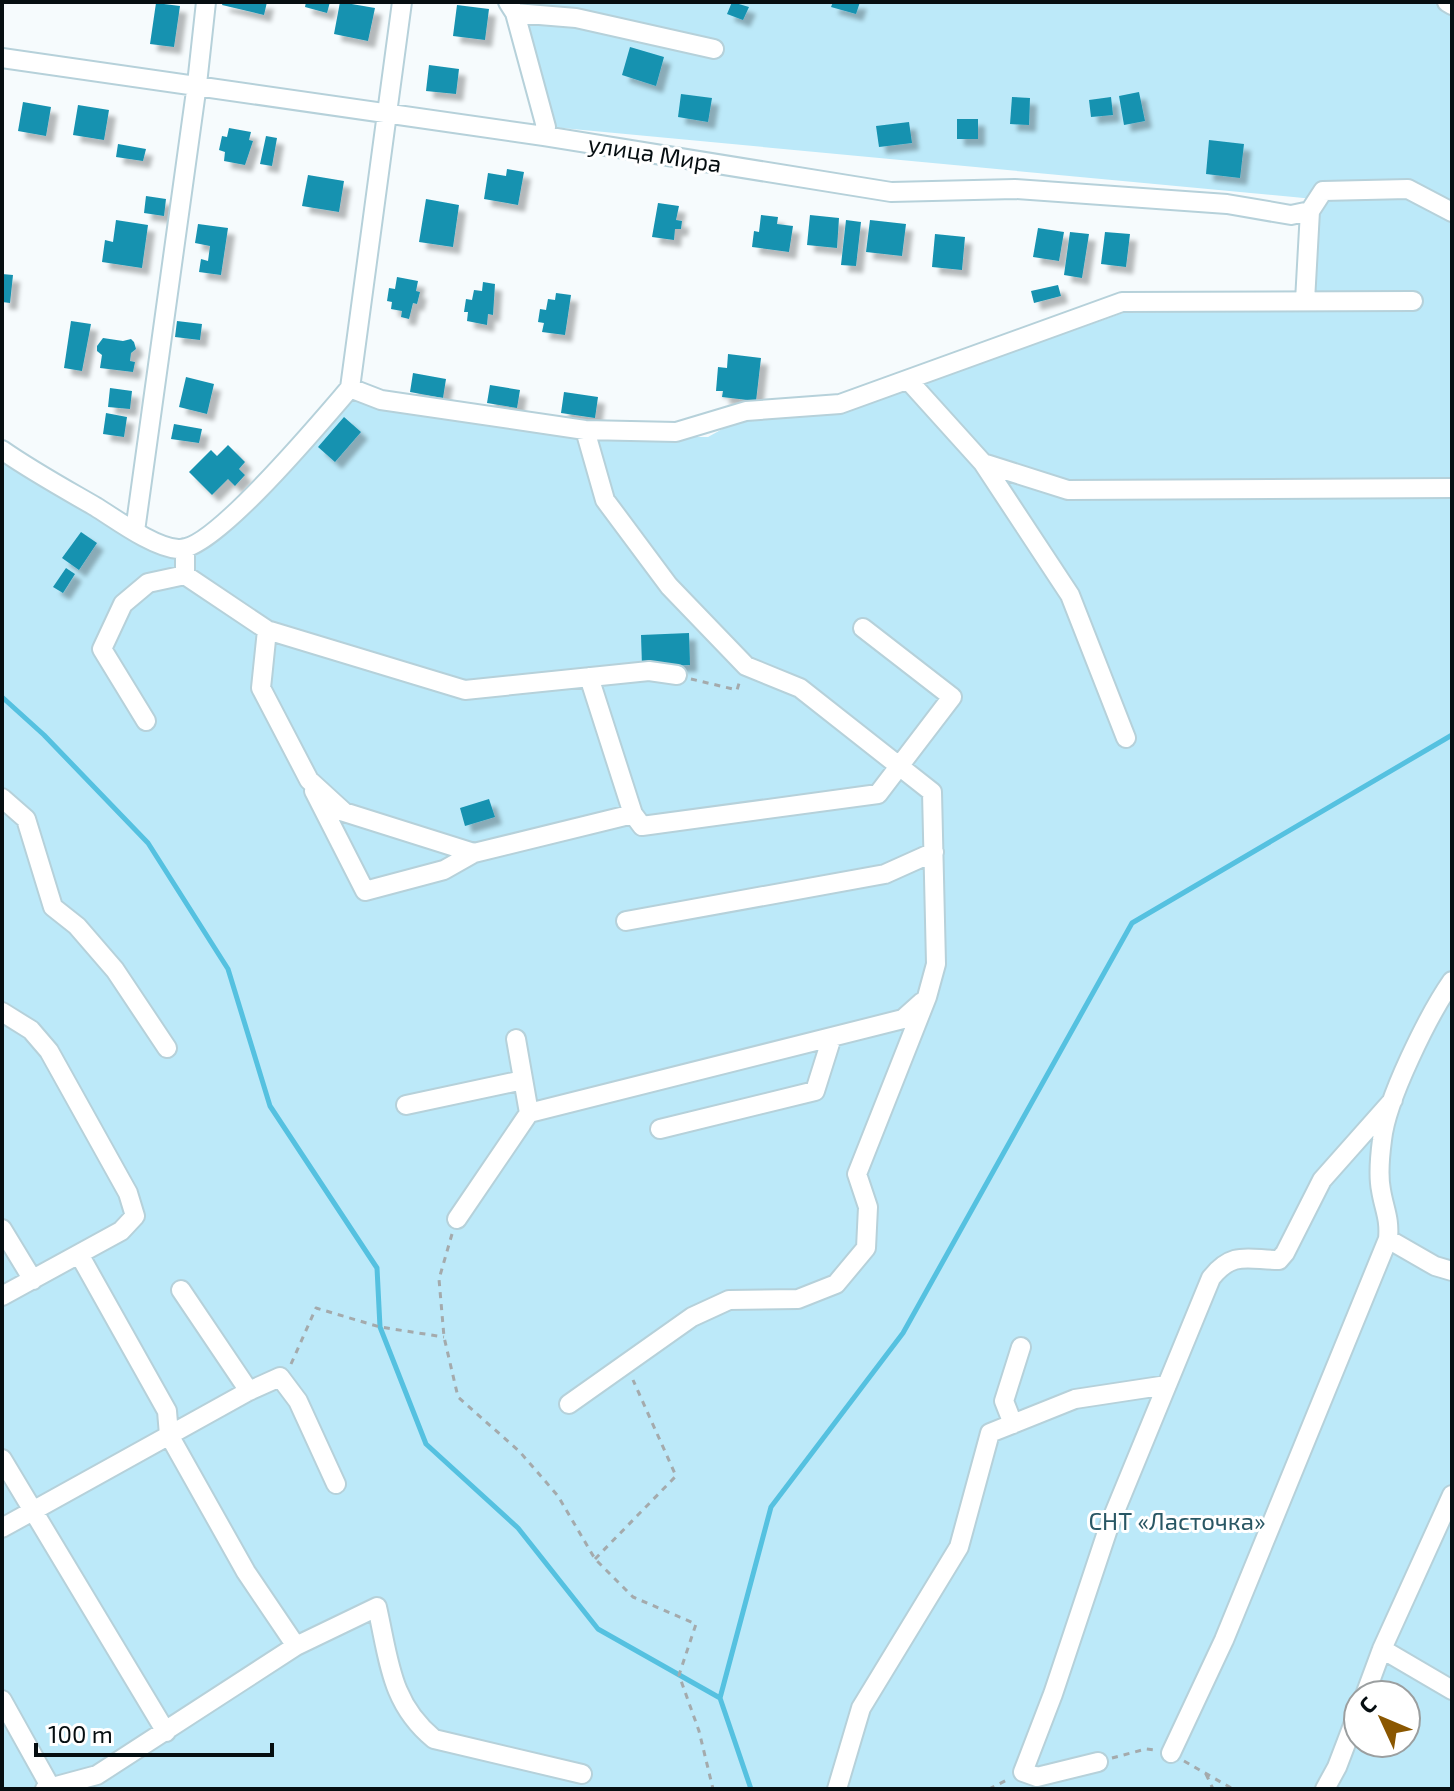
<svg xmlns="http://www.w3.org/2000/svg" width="1454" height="1791" font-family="'Exo 2',sans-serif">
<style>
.green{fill:#bce9f9;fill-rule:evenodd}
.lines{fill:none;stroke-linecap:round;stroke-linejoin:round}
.stream{stroke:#55c1e0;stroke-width:5}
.building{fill:#1592b0;filter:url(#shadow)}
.minor-casing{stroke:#b6d1da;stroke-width:22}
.path{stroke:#a4aaac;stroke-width:3;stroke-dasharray:6 6;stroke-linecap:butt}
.minor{stroke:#fff;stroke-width:18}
.labels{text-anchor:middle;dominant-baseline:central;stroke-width:6;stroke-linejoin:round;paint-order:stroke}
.street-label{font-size:24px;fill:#060e11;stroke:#fff}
.park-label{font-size:24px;fill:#295764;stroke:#fff}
</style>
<defs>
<filter id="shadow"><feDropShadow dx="7" dy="7" stdDeviation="2" flood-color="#0004"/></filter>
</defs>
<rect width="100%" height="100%" fill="#f6fbfd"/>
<path class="green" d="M516,2H1452V1789H2V457L131,534L193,550L352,396L581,437H708L744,417L901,392L1123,313L1310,305L1314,199L551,127ZM1358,1695H1406V1743H1358Z"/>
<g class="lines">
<path class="stream" d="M2,697L44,735L148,843L228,969L270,1106L377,1268L380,1327L426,1444L518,1528L598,1629L720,1698
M751,1789L720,1698L771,1507L903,1333L1132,923L1452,735"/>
</g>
<path class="building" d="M223,2H267L264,15L222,5Z
M306,2H330L327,13L305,7Z
M340,2L375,8L368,41L334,34Z
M732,2L749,7L743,20L727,14Z
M833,2H860L856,14L831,7Z
M156,3L180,6L174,47L150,44Z
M457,5L489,9L485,40L453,36Z
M630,47L664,57L656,86L622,75Z
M429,65L459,69L456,94L426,91Z
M1139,92L1145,121L1124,125L1119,96Z
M681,94L712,98L708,122L678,117Z
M1012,97L1030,98L1029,125L1010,124Z
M1111,97L1113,115L1091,117L1089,100Z
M23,102L51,107L46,136L18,131Z
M78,105L109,110L104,140L73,135Z
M957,119H978V139H957Z
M909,122L912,143L879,147L876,126Z
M229,128L251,132L249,140L253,141L245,165L224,161L225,152L219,150L222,136L227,137Z
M266,136L277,138L272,166L260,164Z
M1209,140L1244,144L1240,178L1206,174Z
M118,144L146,149L143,161L116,157Z
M507,169L524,172L518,205L484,199L488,173L506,176Z
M308,175L344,181L339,212L302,206Z
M146,196L166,199L164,216L144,213Z
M426,199L459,205L453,247L419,242Z
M658,203L679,206L676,220L682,221L681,229H675L674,240L652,237Z
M761,215L778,217L777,224L793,226L789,252L752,247L754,231L759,232Z
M810,215L839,218L837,248L807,245Z
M116,220L148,225L142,268L102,262L105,240L113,242Z
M846,220L861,222L856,266L841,265Z
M870,220L906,224L902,256L866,252Z
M198,224L228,228L221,275L199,272L201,259L208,261L210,246L195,243Z
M1038,228L1064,232L1059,261L1033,257Z
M1070,232L1089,234L1082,278L1064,275Z
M1105,232L1130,234L1126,267L1101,264Z
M935,234L965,237L962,270L932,267Z
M2,274L13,275L10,303L2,302Z
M397,277L418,281L416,291L420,292L417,304L413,303L409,319L401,317L402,311L391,309L392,302L387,301L389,288L395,289Z
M483,282L495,284L493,315L488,314L487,325L467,321L468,312H464L466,299L472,300L474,290L482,291Z
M1058,285L1061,296L1034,303L1031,291Z
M556,293L571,295L565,335L542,332L544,323L538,322L540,309L546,310L548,299L555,300Z
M71,321L91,324L82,371L64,368Z
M177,321L202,324L200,340L175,337Z
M103,338L123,341L131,339L134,342L136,349L131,353L130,361L135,362L133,372L100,368L102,355L97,351V346Z
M728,354L761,358L756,401L722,397L723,391H716L718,367L727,368Z
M413,373L446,379L443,398L410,392Z
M186,377L214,384L207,414L179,407Z
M490,385L520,390L517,408L487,403Z
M110,388L132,391L130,409L108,407Z
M564,392L598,397L595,418L561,413Z
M106,413L127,417L124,437L103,434Z
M344,417L361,432L335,462L318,447Z
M174,424L202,429L199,443L171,439Z
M228,445L245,462L239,469L245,475L235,486L228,479L212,495L189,472L211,450L217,456Z
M81,532L97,543L79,570L62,558Z
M66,568L75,574L63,593L53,587Z
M689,633L690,665L642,666L641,635Z
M489,799L495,817L465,826L460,808Z"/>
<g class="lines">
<g class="minor-casing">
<path id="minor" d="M508,2L515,13L546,127L544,136
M1447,2L1452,5
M515,13L576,18L714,49
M2,58L544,136L891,192L1015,189L1227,204L1291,215L1310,211
M1305,301L1310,211L1323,191L1408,189L1452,212
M909,381L983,463L1068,490L1452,488
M350,388L402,2
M2,450C32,471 65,489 96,507C117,520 153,547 178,549C213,552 324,418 350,388L381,400L585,430L676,432L746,411L840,404L1122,302L1413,301
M983,463L1070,595L1126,738
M135,531L197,84L206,2
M185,548V575L267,630L465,690L649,671L677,675
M267,630L261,688L309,780L344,812L474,853L633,814L642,826L878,794L952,697L863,628
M589,677L633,814
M146,721L102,649L123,604L148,583L185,575
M314,791L365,891L444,870L474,853
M2,798L26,819L53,907L77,926L115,970L167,1048
M626,921L885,874L934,852
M1452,981C1429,1014 1386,1100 1382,1140C1380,1155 1378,1175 1381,1190C1384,1209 1390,1218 1388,1239L1435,1266L1452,1271
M2,1012L31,1030L49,1051L128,1193L135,1216L121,1231L2,1296
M516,1039L529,1113
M406,1105L523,1080
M660,1129L815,1091L832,1037
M457,1219L529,1113L903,1019L922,1002
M2,1229L33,1280
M84,1263L167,1411L169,1435L246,1572L296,1646
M181,1290L249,1391
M569,1404L692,1317L729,1300L798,1299L836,1284L866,1248L868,1207L857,1174L927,997L936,964L932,792L800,688L746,666L669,586L605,500L585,430
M1013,1424L1004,1401L1021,1347
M2,1459L166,1732
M2,1528L249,1391L280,1377L298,1401L336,1484
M1382,1649L1452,1690
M1365,1695L1382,1649L1452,1495
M2,1700L51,1788
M1171,1753L1224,1640L1388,1239
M1098,1762L1037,1777L1023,1772L1053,1694L1109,1526L1211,1278C1233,1250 1249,1260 1279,1260L1285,1253L1322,1180L1393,1100
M45,1789L97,1775L296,1646L377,1607C389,1659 390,1703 434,1739L582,1774
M837,1789L861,1708L959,1547L990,1433L1075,1399L1167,1385
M1325,1789L1337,1767L1358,1712"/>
</g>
<path class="path" d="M691,679L737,690L740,680
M452,1234L439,1279L444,1337L458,1397L520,1452L558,1496L595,1559L633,1597L696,1624L679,1675L699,1731L713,1789
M291,1364L316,1308L380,1327L444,1337
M595,1559L676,1476L633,1380
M1112,1758L1146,1749L1155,1750
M1184,1761L1233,1789
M1206,1774L1213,1789
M989,1789L1009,1779"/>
<use href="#minor" class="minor"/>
</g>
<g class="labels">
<g class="street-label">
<text transform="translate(655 153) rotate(9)">улица Мира</text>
</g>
<g class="park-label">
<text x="1177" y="1520">СНТ «Ласточка»</text>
</g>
</g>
<rect width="1454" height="1791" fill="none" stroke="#060e11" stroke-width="8"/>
<g transform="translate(1382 1719) rotate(314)"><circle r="38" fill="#ffffff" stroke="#9b9fa0" stroke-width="2"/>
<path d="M0-6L14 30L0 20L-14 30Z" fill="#8a5701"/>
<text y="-12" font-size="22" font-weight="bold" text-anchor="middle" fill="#060e11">С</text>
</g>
<path d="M36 1743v12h236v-12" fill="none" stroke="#060e11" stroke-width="4"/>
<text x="48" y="1743" font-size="24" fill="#060e11" stroke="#ffffff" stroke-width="6" paint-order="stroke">100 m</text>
</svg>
